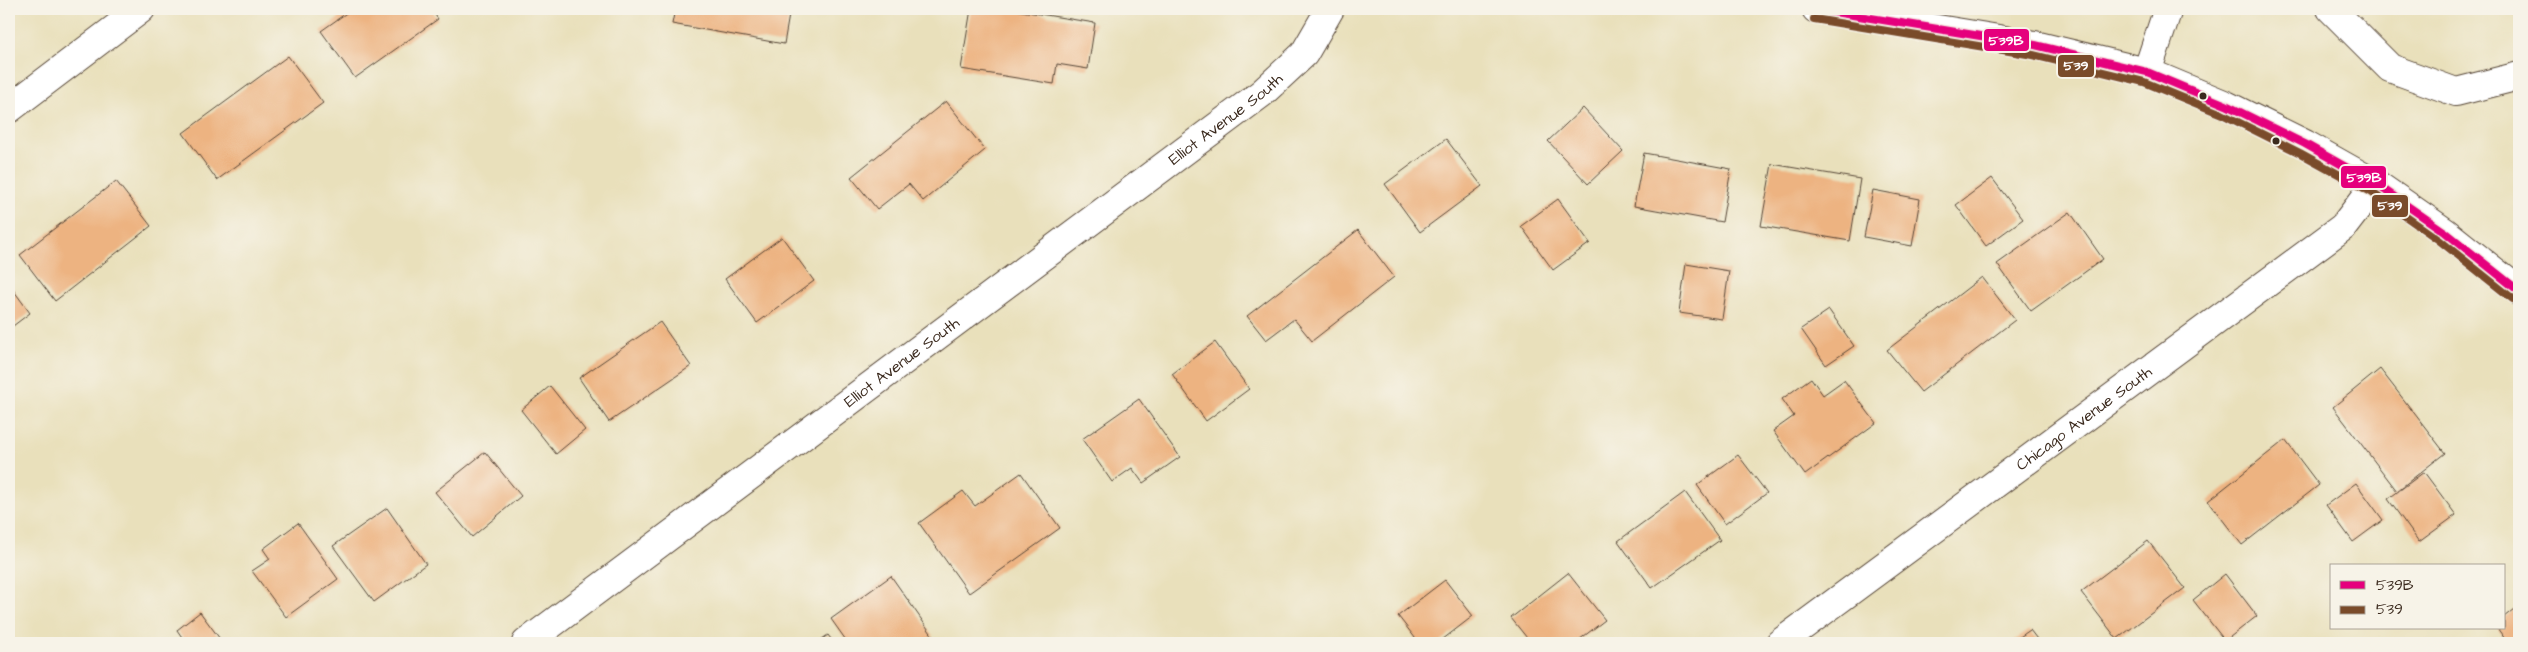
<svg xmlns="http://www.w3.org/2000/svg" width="2528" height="652" font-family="'Architects Daughter',sans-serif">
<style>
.building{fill:#edb381}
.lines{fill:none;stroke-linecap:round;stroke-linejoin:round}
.minor-casing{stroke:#554536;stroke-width:30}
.major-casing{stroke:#554536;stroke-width:30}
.minor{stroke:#fff;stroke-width:28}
.major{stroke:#fff;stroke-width:28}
.bus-1-casing{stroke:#f7f3e8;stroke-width:11}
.bus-2-casing{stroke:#f7f3e8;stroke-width:11}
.bus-1{stroke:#e5007d;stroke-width:8}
.bus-2{stroke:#7a4b2a;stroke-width:8}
.bus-dot{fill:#3b2a1e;stroke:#f7f3e8;stroke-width:2}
.labels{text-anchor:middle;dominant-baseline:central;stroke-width:4;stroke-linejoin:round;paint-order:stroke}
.street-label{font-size:16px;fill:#3b2a1e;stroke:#f7f3e8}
.line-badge{stroke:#f7f3e8;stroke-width:2}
.badge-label{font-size:14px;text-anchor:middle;font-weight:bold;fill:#fff}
</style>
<rect width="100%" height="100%" fill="#f7f3e8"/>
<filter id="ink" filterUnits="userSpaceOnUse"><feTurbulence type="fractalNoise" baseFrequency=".02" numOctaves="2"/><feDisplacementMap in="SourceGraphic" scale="10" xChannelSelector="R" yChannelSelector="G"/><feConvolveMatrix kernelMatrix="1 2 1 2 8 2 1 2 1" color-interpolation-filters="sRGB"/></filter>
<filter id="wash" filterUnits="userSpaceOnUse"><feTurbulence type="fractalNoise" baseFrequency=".0096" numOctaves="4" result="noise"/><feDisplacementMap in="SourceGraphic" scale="20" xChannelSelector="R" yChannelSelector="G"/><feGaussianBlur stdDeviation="1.12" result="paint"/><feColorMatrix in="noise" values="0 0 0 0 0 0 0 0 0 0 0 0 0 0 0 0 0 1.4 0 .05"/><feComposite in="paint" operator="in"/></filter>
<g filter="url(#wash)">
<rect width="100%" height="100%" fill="#e9e0bb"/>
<g id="blocks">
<path class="building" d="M352,9H431L438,19L355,78L321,31Z
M675,9H790L784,44L672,24Z
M971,9H1009L1095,23L1088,69L1057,64L1054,84L961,69Z
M288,56L323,103L217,180L183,133Z
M946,101L985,150L923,201L909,184L877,209L851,177Z
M1583,108L1623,151L1588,184L1548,141Z
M1446,139L1482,186L1420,232L1385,184Z
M1644,153L1731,169L1722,222L1634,206Z
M1772,164L1860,179L1850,241L1761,226Z
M1992,178L2023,219L1986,246L1956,205Z
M116,181L151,226L55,301L20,255Z
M1873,190L1920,199L1912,246L1864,237Z
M1558,199L1590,243L1553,270L1521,226Z
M2070,212L2103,259L2031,311L1997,264Z
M1358,230L1394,277L1312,341L1294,319L1266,340L1247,316Z
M782,237L814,281L757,323L725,279Z
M1686,264L1729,271L1722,319L1679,313Z
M1982,277L2015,320L1921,392L1887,350Z
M9,284L30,313L9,329Z
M1829,310L1854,346L1826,365L1801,329Z
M660,322L691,366L609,422L579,378Z
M1215,342L1249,389L1206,421L1172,374Z
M2380,369L2445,453L2397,491L2333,407Z
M1811,378L1823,395L1844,380L1876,423L1805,475L1773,431L1794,416L1782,399Z
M550,386L585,430L556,454L521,410Z
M1139,399L1180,457L1143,483L1132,468L1112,482L1082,439Z
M2285,440L2319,485L2242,545L2208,501Z
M485,452L521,496L472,537L435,492Z
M1738,455L1767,493L1725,524L1697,485Z
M2424,472L2456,515L2419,542L2388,499Z
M1021,473L1060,528L969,593L919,523L963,491L975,506Z
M2356,483L2383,520L2353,542L2326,505Z
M1685,492L1720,540L1652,588L1618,541Z
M387,508L426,564L374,602L333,546Z
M298,523L338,579L286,617L252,571L270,559L263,549Z
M2148,541L2185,588L2117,639L2081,592Z
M1568,573L1605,620L1575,643H1531L1511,618Z
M2225,574L2257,616L2225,641L2193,600Z
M891,576L933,636L924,643H848L831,619Z
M1445,580L1473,616L1438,643H1419L1398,616Z
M2519,605V643H2508L2497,628H2504V617Z
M200,612L223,643H186L177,630Z
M2030,630L2040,643H2011Z
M828,635L834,643H816Z"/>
</g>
</g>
<g filter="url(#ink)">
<use href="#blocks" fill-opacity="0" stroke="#554536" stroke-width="1"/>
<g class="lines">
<g class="minor-casing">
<g id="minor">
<path d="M2331,9L2390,68L2456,92L2519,76"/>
<path d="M2147,72L2168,9"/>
<path d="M9,109L141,9"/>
<path id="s1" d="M526,643L1262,93L1304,54L1330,9"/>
<path id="s2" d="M1780,643L2343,227L2376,184"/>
</g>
</g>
<g class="major-casing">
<path id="major" d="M1816,9L2035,45L2147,72L2226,105L2305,144L2376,184L2445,232L2519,291"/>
</g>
<use href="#minor" class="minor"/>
<use href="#major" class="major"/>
<g class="bus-1-casing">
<path id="bus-1" d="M1816,9L2035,45L2147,72L2226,105L2305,144L2376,184L2445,232L2519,291"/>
</g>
<g class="bus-2-casing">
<path id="bus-2" d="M1814,19L2033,55L2144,82L2222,114L2300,153L2371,192L2439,240L2513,299"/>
</g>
<use href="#bus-1" class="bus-1"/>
<use href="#bus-2" class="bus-2"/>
</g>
</g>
<g class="bus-dot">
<circle cx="2203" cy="96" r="4.5"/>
<circle cx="2276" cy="141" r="4.5"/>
</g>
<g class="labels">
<g class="street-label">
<text stroke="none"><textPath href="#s1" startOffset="874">Elliot Avenue South</textPath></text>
<text stroke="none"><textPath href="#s1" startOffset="469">Elliot Avenue South</textPath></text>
<text stroke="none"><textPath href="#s2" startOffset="378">Chicago Avenue South</textPath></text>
</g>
</g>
<g class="line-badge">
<rect x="1983" y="28" width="47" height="24" rx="5" fill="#e5007d"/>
<rect x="2057" y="54" width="38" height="24" rx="5" fill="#7a4b2a"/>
<rect x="2340" y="165" width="47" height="24" rx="5" fill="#e5007d"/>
<rect x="2371" y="194" width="38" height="24" rx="5" fill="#7a4b2a"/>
</g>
<g class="badge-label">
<text x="2006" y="45">539B</text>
<text x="2076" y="70">539</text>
<text x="2364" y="182">539B</text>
<text x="2390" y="210">539</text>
</g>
<rect width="2528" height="652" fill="none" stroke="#f7f3e8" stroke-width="30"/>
<rect x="2330" y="564" width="175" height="65" fill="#f7f3e8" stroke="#aca397"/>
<rect x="2340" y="581" width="25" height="8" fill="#e5007d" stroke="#aca397"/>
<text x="2376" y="590" font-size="15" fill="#3b2a1e">539B</text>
<rect x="2340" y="606" width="25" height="8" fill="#7a4b2a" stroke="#aca397"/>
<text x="2376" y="614" font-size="15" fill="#3b2a1e">539</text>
</svg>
